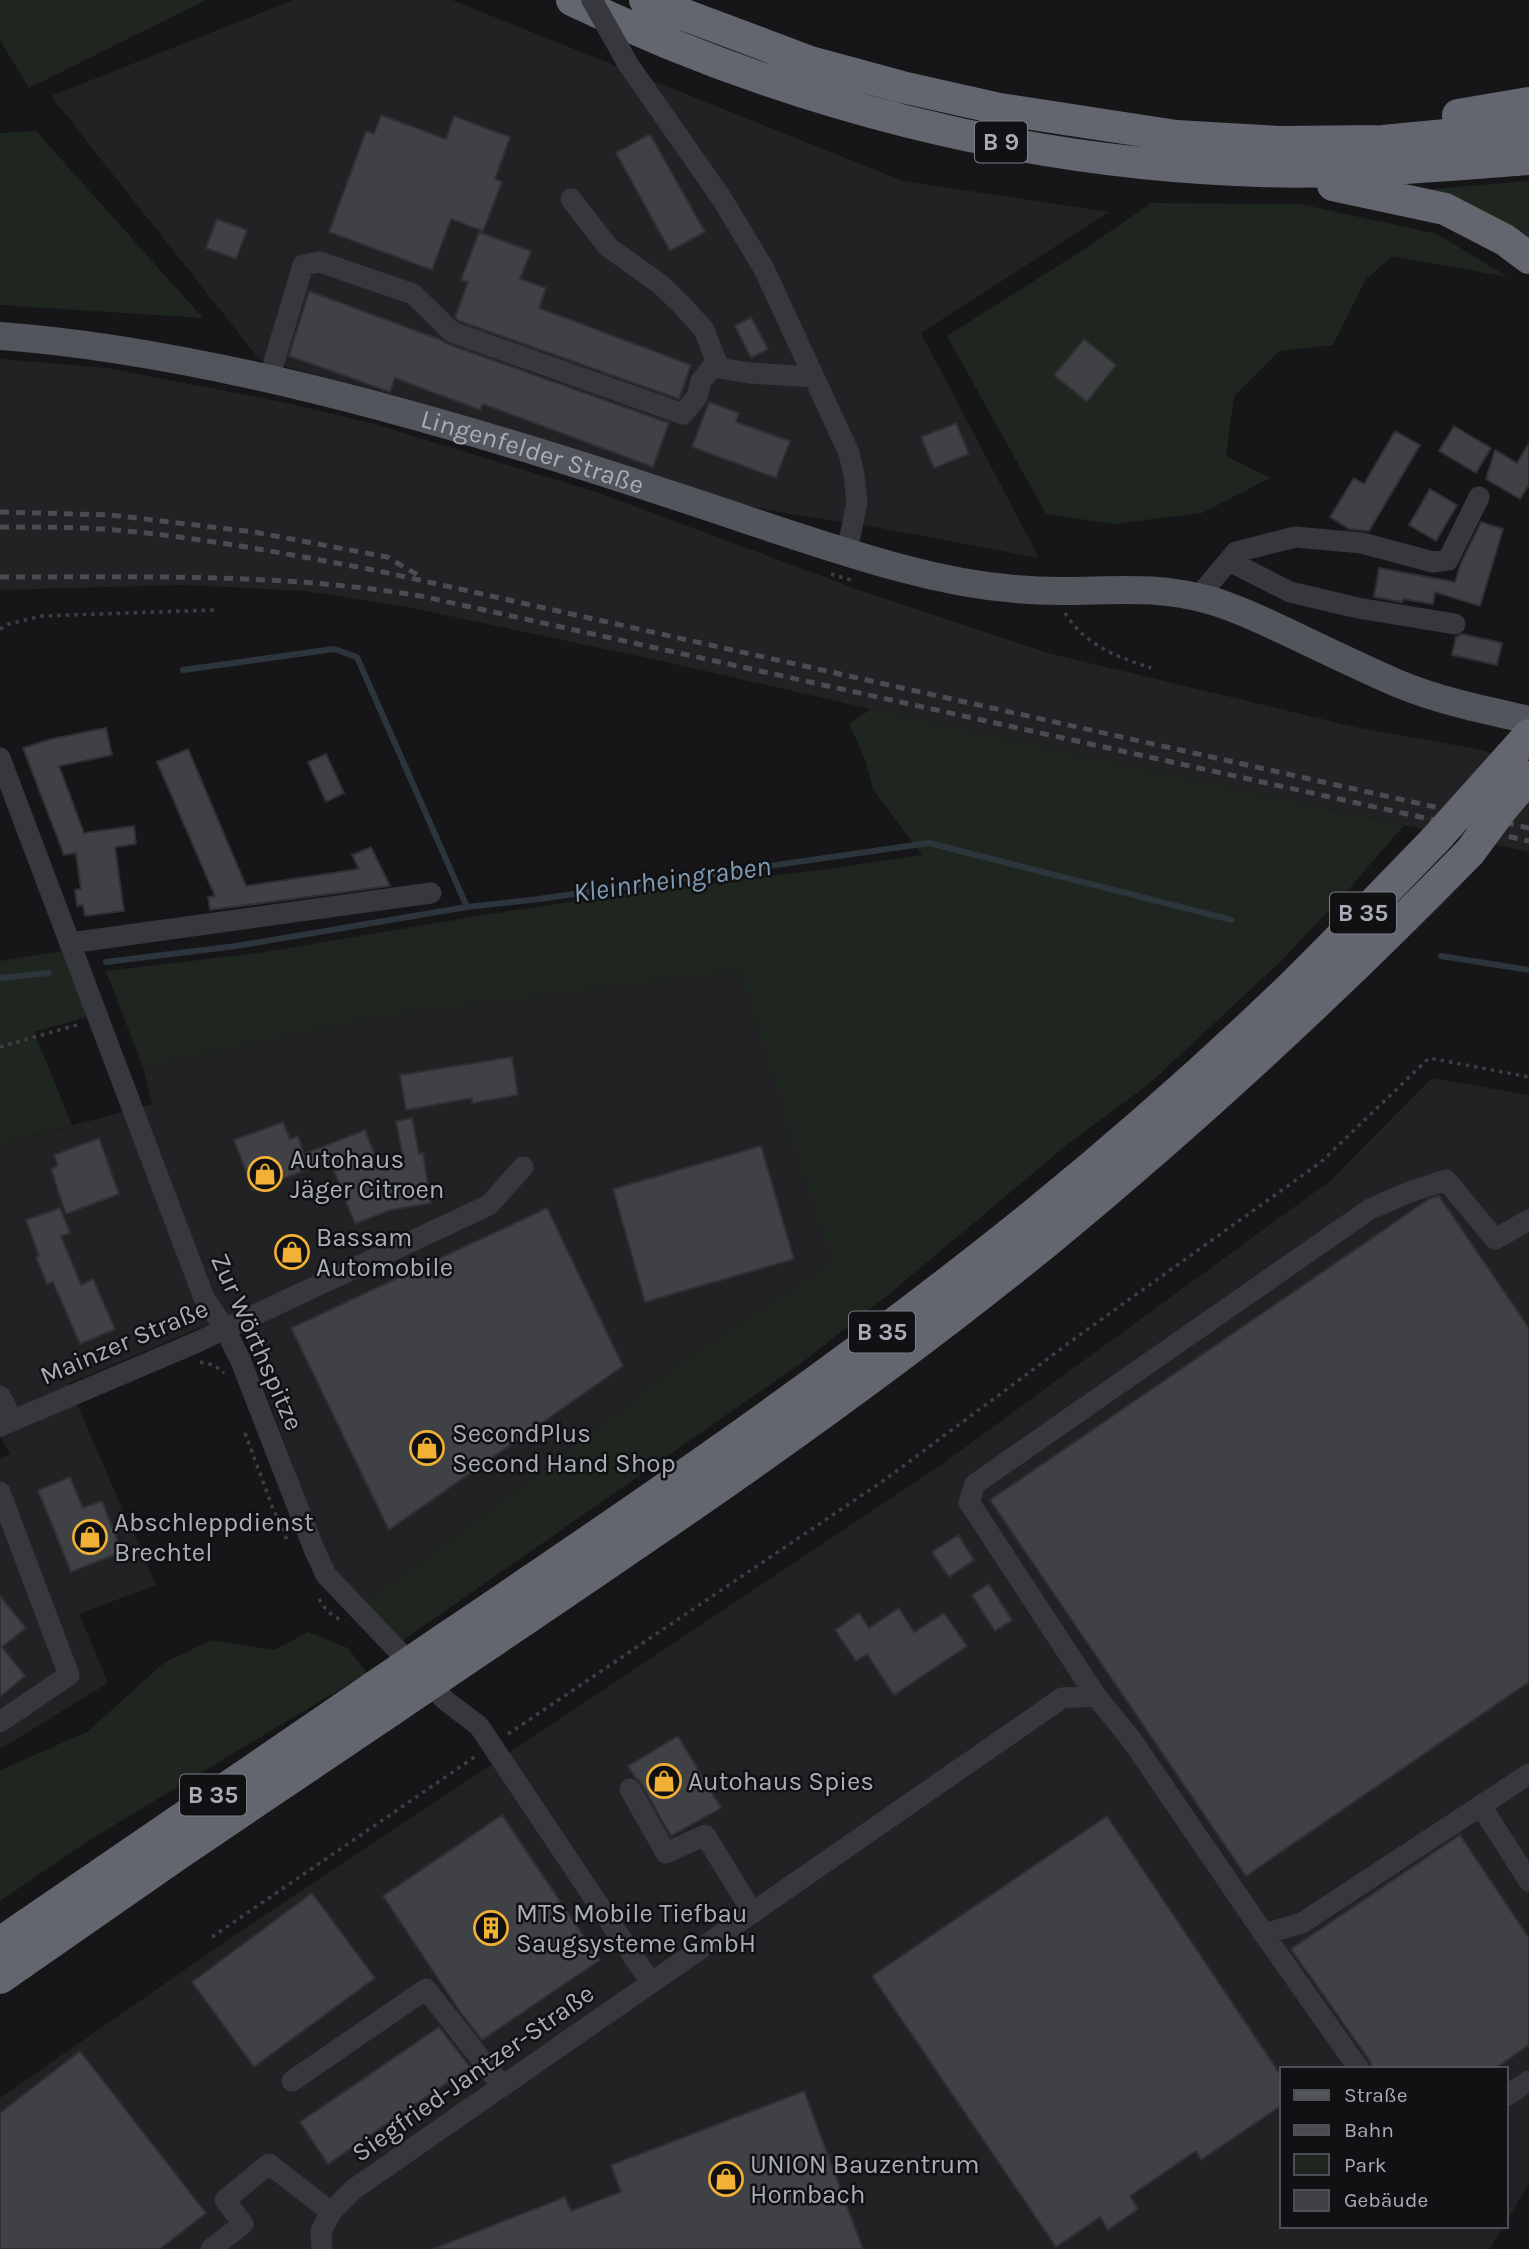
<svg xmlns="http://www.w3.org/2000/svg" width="1529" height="2249" font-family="Karla,sans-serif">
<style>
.built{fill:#222225}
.green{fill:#1e261f}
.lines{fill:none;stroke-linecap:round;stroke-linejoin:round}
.stream{stroke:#2c353c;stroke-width:6}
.building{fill:#404145;stroke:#303034;stroke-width:2}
.path{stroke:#3d3f44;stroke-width:3.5;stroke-dasharray:3.5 5;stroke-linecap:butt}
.minor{stroke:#37383d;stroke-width:21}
.major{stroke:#53555c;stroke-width:28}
.highway{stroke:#63666e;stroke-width:32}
.rail{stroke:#4a4c52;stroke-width:5;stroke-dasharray:9 7;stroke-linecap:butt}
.minor-bridge{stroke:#37383d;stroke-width:21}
.highway-bridge{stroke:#63666e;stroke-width:32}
.labels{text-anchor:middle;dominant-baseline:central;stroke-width:5;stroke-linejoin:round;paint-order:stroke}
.shield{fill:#111113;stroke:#7b7e86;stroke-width:2}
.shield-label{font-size:24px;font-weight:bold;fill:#a8adb8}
.street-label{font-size:26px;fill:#a8adb8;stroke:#111113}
.poi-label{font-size:26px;fill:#a8adb8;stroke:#111113;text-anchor:start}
.water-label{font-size:28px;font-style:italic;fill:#7f9bb3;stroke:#111113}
</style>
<rect width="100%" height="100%" fill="#161618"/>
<path class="built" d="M293,0H452L903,181L1109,212L921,333L1039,558L870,526L797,515L737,504L406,401L259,359L51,96Z
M0,359L108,368L282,402L371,423L599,493L859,590L1048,653L1359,728L1472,748L1529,762V852L871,709L657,660L407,607L305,591L184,585L0,590Z
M739,971L833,1263L671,1368L632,1402L462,1532L365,1601L330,1567L237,1312L68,1384L156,1585L79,1614L108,1683L0,1749V1459L11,1454L0,1437V1145L152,1104L143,1067L376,1017Z
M1432,1078L1529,1095V2184L1506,2222V2069H1282V2226H1503L1490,2249H0V2098L232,1937L938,1467L1330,1181Z"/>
<path class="green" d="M0,0H206L29,88L0,40Z
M36,131L203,318L0,305V133Z
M1529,181V248L1420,190Z
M1151,203L1300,204L1437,234L1508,277L1392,256L1366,279L1333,345L1279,351L1234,396L1226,456L1270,478L1202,513L1113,524L1046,514L947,336L1086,248Z
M871,709L1404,825L1349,889L1280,962L1149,1084L1069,1143L894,1290L804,1361L402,1641L365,1601L462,1532L632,1402L671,1368L832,1263L739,971L376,1017L143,1067L106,971L259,953L490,914L624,894L820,870L922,855L873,789L865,759L849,724Z
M62,951L88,1017L34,1032L72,1125L0,1145V961Z
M308,1632L348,1648L367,1673L88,1841L0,1901V1770L87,1732L165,1662L212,1640L274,1650Z"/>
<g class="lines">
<path class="stream" d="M183,670L334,649L357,657L467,907
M1441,956L1529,970
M106,962L236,946L467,907L539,899L929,843L1232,920
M0,978L49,973"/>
</g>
<path class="building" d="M381,115L446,139L454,116L510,137L495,179L502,182L483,231L451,219L432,270L329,232L366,131L374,134Z
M650,134L705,232L670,251L616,153Z
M217,219L247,230L236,259L206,248Z
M479,232L531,251L520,279L546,288L539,308L691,365L679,399L459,321L455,317L468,282L461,280Z
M309,291L441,340L448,344L669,423L653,467L483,404L480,410L395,378L390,392L289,356Z
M751,317L768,349L751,358L735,326Z
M1084,339L1116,365L1087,402L1054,375Z
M709,402L739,413L736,422L790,441L776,478L692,447Z
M956,423L969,454L934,468L921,437Z
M1454,426L1491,448L1476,473L1439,451Z
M1395,431L1420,445L1369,531L1349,529L1330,517L1354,478L1364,484Z
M1529,443V485L1520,499L1486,479L1495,450L1517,463Z
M1430,489L1457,505L1436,541L1409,525Z
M1481,522L1503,529L1480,606L1435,592L1433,604L1403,599L1402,602L1374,597L1379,568L1455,582L1461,563Z
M1462,634L1502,643L1497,665L1452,655L1456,637Z
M106,728L112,755L59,766L84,833L134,826L136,844L115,847L124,911L85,916L83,905L77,906L75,890L81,889L76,853L64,855L23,748L51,739Z
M188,749L246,886L359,869L352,855L371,847L390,886L210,910L208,897L215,896L157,762Z
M326,754L344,793L326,802L308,762Z
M512,1057L518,1095L472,1103V1098L406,1110L400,1075Z
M412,1118L419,1154L423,1153L431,1203L390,1210L355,1224L330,1161L253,1190L234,1140L283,1122L290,1139L298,1136L304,1154L365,1130L377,1161L403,1156L396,1121Z
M99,1138L119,1194L66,1214L51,1169L58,1166L54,1155Z
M761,1146L794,1259L645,1302L613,1189Z
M1439,1196L1529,1328V1682L1246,1876L990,1500L1429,1199Z
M60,1208L70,1233L61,1236L81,1285L93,1279L115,1329L80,1344L53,1282L47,1284L36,1257L39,1256L26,1220Z
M547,1208L623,1366L389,1530L291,1328Z
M70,1477L83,1508L102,1501L122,1552L71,1572L38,1490Z
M958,1535L974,1560L949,1577L932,1552Z
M989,1584L1012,1620L995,1631L972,1595Z
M0,1596L26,1628L2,1647L25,1676L0,1697Z
M899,1608L914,1632L944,1613L967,1646L894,1695L867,1654L856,1661L835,1630L859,1613L869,1628Z
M678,1736L721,1808L671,1836L641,1783L635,1777L628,1766Z
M502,1815L600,1960L482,2040L459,2010L383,1896Z
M1107,1816L1282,2077V2105L1201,2160L1196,2151L1130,2196L1138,2209L1108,2230L1100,2217L1056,2247L872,1976Z
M1460,1835L1529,1938V2045L1494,2069H1372L1370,2061L1291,1949Z
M312,1893L375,1978L254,2067L192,1982Z
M439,2027L470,2067L328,2164L300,2122Z
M80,2051L206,2213L160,2249H0V2113Z
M804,2091L863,2249H433L565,2197L571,2211L621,2192L611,2165Z"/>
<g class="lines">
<path class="path" d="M831,574L854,581
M1065,613C1085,645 1117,657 1151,668
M0,629L9,624L41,616L214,610
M0,1047L80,1024
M200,1362L214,1365L224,1373
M245,1433L272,1506L287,1540
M319,1599L327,1611L343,1622
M508,1734L883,1481L1081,1334L1321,1162L1429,1058L1529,1077
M212,1937L476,1756"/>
<path class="minor" d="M628,64L722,199L764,269L849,453L854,475L857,502L847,552
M571,199L608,247L660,284L682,305L704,330L719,368
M269,379L303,265L320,262L413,294L452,332L683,414L697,397L701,381L712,367L750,373L814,377
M1229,561L1290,592L1358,608L1455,624
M1198,597L1236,552L1295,537L1362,543L1433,562L1448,560L1479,497
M0,758L204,1298L225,1329L240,1359L314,1549L326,1575L445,1700L479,1726L651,1983
M70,943L431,893
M1529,1220L1495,1239L1446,1180L1407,1193L1370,1209L975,1484L969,1502L1096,1696L1131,1739L1264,1934L1302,1923L1529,1774
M0,1396L13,1420
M0,1426L195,1343L489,1205L523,1167
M0,1492L69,1675L0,1722
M630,1789L666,1853L705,1835L753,1913
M1481,1806L1529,1881
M1264,1934L1359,2069
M292,2081L426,1989L502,2086
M1506,2096L1529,2081
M211,2249L243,2224L225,2200L269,2164L331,2212
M322,2249L321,2231L331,2212L354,2189L1062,1698L1096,1696"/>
<path class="major" id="s1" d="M0,336C85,342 169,357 252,375C392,406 530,448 666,493C744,518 822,547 901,568C952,582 1006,591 1059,591C1112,591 1156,585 1209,600C1235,607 1259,619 1283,630C1321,648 1360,667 1399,684C1440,701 1485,710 1529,720"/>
<path class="highway" d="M572,0C785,103 1023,164 1260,171C1350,174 1439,166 1529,159
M645,0L810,62L902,87L1000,109L1176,136L1279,142L1383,141L1529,127
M1458,115L1529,103
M1333,185L1445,209L1505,240L1529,258
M443,1640C645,1504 847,1366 1037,1212C1124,1141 1210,1065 1291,987C1340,939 1387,889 1435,840
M465,1660C664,1526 864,1391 1050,1239C1197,1118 1337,988 1470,852
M0,1943L374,1687
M0,1978L181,1852L390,1711"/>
<path class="rail" d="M0,512L111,515L254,532L387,557L418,575
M0,527C34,527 68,527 102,529C196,536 288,554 379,571L1529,828
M0,577C141,577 282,573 421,596L1529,841"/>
<path class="minor-bridge" d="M592,0L628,64"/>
<path class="highway-bridge" d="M1435,840L1529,735
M1470,852L1501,810L1529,777
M374,1687L443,1640
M390,1711L465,1660"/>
</g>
<defs>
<g id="shop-ring" transform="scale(1.75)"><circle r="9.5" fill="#111113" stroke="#f2b134" stroke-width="1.5"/><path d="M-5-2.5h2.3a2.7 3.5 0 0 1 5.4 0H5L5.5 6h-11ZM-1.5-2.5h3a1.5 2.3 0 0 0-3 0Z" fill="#f2b134"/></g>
<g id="building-ring" transform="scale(1.75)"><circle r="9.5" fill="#111113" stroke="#f2b134" stroke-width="1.5"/><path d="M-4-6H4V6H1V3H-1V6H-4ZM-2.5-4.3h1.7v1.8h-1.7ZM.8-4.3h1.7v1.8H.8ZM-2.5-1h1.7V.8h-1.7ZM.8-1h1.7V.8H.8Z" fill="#f2b134"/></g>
</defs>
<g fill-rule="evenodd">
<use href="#shop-ring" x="265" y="1174"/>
<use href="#shop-ring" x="292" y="1252"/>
<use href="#shop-ring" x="427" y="1448"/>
<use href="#shop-ring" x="90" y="1537"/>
<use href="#shop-ring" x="664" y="1781"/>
<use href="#building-ring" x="491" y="1928"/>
<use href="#shop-ring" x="726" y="2179"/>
</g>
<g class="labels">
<g class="shield">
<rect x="975" y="121.5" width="52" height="41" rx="5"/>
<rect x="1330" y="892.5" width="66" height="41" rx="5"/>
<rect x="849" y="1311.5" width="66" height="41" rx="5"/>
<rect x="180" y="1774.5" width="66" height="41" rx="5"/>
</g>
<g class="shield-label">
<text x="1001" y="142">B 9</text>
<text x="1363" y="913">B 35</text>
<text x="882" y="1332">B 35</text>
<text x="213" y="1795">B 35</text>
</g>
<g class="street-label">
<text stroke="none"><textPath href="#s1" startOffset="546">Lingenfelder Straße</textPath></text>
<text transform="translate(124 1342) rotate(-23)">Mainzer Straße</text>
<text transform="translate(257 1342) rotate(66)">Zur Wörthspitze</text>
<text transform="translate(473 2073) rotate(-35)">Siegfried-Jantzer-Straße</text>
</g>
<g class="poi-label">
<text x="290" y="1159">Autohaus<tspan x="290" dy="30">Jäger Citroen</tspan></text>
<text x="316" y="1237">Bassam<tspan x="316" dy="30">Automobile</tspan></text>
<text x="452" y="1433">SecondPlus<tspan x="452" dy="30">Second Hand Shop</tspan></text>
<text x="114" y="1522">Abschleppdienst<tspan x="114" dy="30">Brechtel</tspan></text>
<text x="688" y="1781">Autohaus Spies</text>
<text x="516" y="1913">MTS Mobile Tiefbau<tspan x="516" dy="30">Saugsysteme GmbH</tspan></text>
<text x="750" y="2164">UNION Bauzentrum<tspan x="750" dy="30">Hornbach</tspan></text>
</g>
<g class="water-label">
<text transform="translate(672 879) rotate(-8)">Kleinrheingraben</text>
</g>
</g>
<rect x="1280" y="2067" width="228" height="161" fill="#111113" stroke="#4d4f55" stroke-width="2"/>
<rect x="1294" y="2090" width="35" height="10" fill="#53555c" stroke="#4d4f55" stroke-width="2"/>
<text x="1344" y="2102" font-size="21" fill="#a8adb8">Straße</text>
<rect x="1294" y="2125" width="35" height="10" fill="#4a4c52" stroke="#4d4f55" stroke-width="2"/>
<text x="1344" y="2137" font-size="21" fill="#a8adb8">Bahn</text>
<rect x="1294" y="2154" width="35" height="21" fill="#1e261f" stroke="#4d4f55" stroke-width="2"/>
<text x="1344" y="2172" font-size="21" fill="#a8adb8">Park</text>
<rect x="1294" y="2190" width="35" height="21" fill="#404145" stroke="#4d4f55" stroke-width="2"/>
<text x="1344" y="2207" font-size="21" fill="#a8adb8">Gebäude</text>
</svg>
